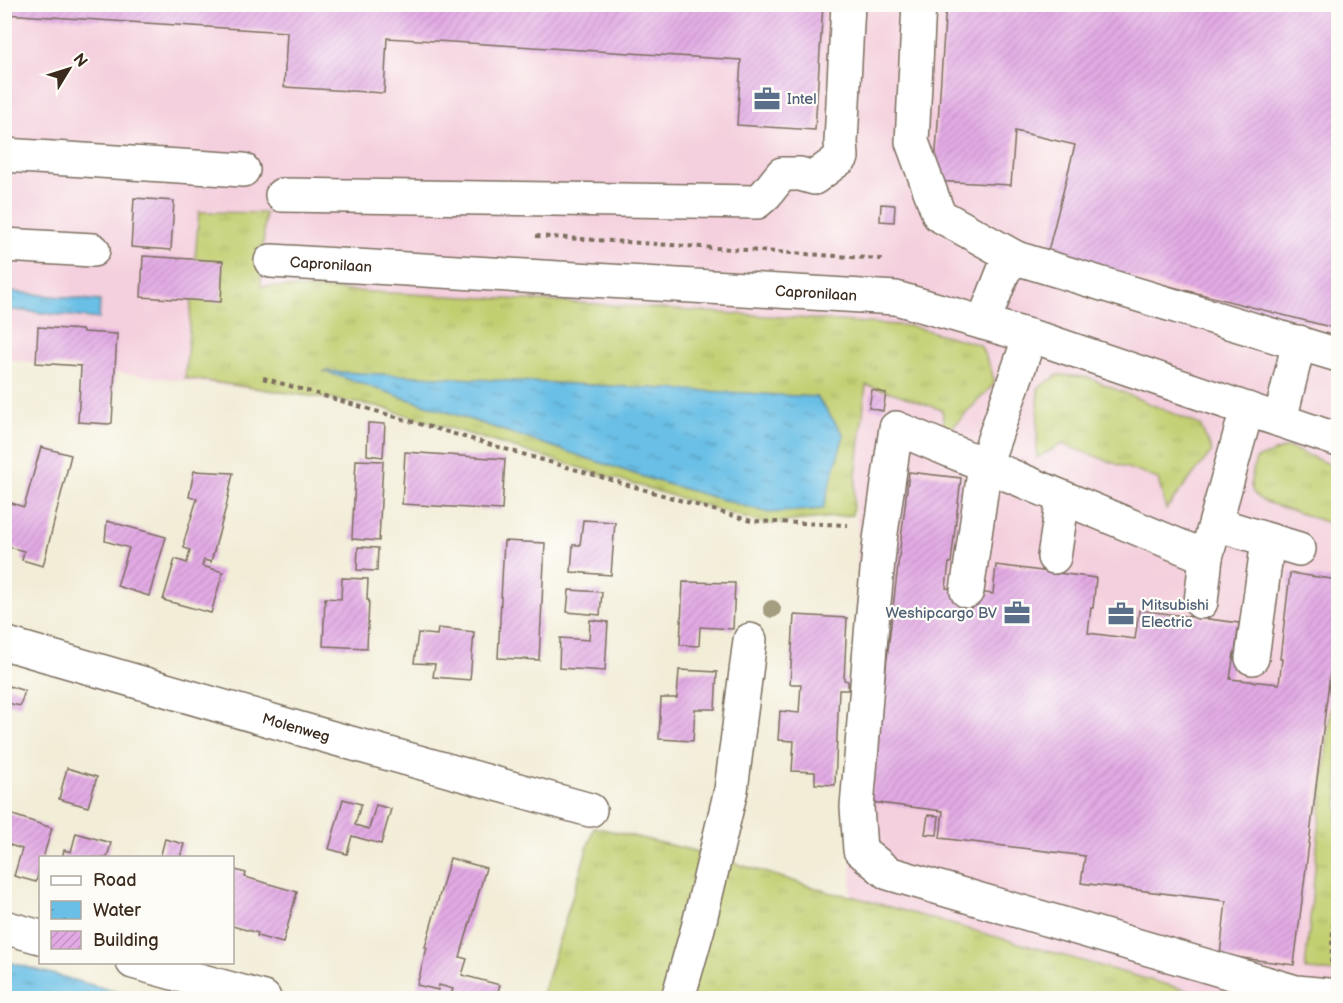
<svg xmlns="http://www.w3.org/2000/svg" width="1343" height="1003" font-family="'Balsamiq Sans',sans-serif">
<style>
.built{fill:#f4cfdd}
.grass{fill:url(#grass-tufts);stroke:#7e7c48;stroke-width:1.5}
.water{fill:url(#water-ripples);stroke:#527482;stroke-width:1.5}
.building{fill:url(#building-hatch)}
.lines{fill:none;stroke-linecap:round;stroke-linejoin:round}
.minor-casing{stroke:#7b6e5f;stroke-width:36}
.path{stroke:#7b6e5f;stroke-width:4;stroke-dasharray:4.5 4.5;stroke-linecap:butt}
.minor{stroke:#fff;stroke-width:33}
.tree{fill:#a49d7f}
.labels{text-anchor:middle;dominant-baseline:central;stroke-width:4.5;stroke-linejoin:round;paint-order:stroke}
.service-label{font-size:15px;fill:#4e5e75;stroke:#fdfcf7;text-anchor:start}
.street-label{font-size:15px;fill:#3b2a1e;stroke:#fdfcf7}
</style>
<defs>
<pattern id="grass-tufts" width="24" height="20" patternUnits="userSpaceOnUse" patternTransform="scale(1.5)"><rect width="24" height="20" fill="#c2cf71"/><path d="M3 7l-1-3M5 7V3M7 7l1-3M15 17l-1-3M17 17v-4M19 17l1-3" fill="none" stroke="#a8b261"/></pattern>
<pattern id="water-ripples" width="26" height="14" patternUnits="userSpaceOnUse" patternTransform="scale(1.5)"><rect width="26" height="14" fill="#69bfe6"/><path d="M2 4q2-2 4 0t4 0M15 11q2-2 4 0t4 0" fill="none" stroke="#589bba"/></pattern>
<pattern id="building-hatch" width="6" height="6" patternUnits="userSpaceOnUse" patternTransform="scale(1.5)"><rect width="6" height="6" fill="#e2aae4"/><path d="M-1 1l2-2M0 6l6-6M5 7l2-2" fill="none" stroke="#c392c3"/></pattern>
</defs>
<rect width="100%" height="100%" fill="#fdfcf7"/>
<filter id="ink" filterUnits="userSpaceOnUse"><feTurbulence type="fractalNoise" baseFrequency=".0167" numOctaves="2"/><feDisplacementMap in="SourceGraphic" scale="12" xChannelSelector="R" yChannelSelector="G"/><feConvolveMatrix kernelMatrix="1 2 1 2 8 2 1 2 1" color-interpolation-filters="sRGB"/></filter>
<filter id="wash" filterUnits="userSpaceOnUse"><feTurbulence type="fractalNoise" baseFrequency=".008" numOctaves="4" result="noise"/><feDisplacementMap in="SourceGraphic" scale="24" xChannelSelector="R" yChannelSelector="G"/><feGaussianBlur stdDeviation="1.35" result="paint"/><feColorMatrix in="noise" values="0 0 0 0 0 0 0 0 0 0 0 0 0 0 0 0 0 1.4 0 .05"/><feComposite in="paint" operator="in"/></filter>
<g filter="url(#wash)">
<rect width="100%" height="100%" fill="#f2edd7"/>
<path class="built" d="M5,5H1338V998H1117L845,931L851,896L858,536L852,462L5,359Z"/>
<path class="grass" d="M199,212L265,213L261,286L580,303L911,326L980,345L991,369L995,383L945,435L942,410L894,393L866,385L852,515L765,524L377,406L185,378Z
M1058,375L1087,377L1200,425L1212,451L1166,509L1158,479L1062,444L1037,458L1038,388Z
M1288,447L1338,468V526L1263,501C1244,490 1252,477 1256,459Z
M1338,634V972L1305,970Z
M594,827L695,851L832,893L851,896L1214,998H541Z"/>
<path class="water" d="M5,291L100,301L99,319L5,309Z
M323,371L817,397L844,435L823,509L769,513L653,480Z
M5,961L139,998H5Z"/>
<g id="blocks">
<path class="building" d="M4,4H823L815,130L737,125L741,60L387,38L384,93L284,87L287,32L4,14Z
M946,4H1338V329L1047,255L1075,145L1015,131L1011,185L934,181Z
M134,198L174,201L171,250L131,247Z
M881,204L895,205L894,222L880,221Z
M143,256L223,261L221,302L141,297Z
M38,327L82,330L83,332L117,334L112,423L109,424L78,422L81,366L36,363Z
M872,390L886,393L883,411L869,408Z
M368,423L385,424L383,457L367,455Z
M41,447L71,455L43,566L22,560L24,551L5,546V501L24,507Z
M405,452L505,459L502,510L402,504Z
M356,460L383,461L379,541L352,539Z
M194,471L233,473L226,507L211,562L204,560L202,566L223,572L211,613L163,600L175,559L187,563L190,550L184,548V541L197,499L189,497Z
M909,472L961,478L951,563H949L946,588L993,594L996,565L1096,578L1093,608H1091L1088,633L1135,639L1139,610L1239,623L1235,653H1234L1230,679L1279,684L1282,659H1280L1290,573L1338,580V609L1294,965L1220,955L1226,901L1081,883L1085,856L940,838L943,811L870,802Z
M583,520L615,522L611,575L571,572L573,545H580Z
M107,521L166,537L149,596L117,586L129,548L105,541Z
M504,541L545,543L539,660L498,658Z
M358,547L378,548L377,571L357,570Z
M342,578L368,579L367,600H369L367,648L323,646L325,598L341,599Z
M683,582L735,583L733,629L700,627L699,646L680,645Z
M569,590L602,592L600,615L567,612Z
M794,615L847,618L844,680L848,681V690H839L835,785L815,784V772L792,771L794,741L778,740L780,711L799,713L801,684H790Z
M590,620L608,622L605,671L559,668L560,638L589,640Z
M438,628L474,632L470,680L433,677L435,664L414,663L418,633L437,635Z
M679,670L717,672L715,709H695L693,741L659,739L661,698H677Z
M9,686L25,691L20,706L4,702Z
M67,768L97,777L88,807L59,799Z
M343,799L361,804L355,825L369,829L376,805L391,809L381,844L352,836L347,854L329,849Z
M7,813L52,828L43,858H40V867L36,882L14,876L22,849L4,843V821Z
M928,815L939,816L937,835L925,834Z
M76,833L111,843L107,858H62L64,850L71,852Z
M165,839L184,844L180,858H160Z
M450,858L486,868L460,957L467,959L462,975L500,985L496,998H450L453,989L439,985L438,990L417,985L427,948L425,947Z
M232,869L246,873L245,877L297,892L283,943L257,936L258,933L232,926Z"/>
</g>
</g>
<g filter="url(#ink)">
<use href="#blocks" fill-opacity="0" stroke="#7b6e5f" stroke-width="1.5"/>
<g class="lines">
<g class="minor-casing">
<g id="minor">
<path d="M919,4L912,142L939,215L1016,258L1338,355"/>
<path d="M4,155L243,170"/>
<path d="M282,195L757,202L766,194L782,174H800L814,178L842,157L841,142L848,4"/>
<path d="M4,245L93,250"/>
<path id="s1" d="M271,261L896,298L1047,341L1338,440"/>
<path d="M983,323L1004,270L1016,258"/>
<path d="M1247,409L1206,557L896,428L880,540L872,623L857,807L860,850L888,873L1296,992L1338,996"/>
<path d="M1280,420L1299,342"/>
<path d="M1216,524L1299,549"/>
<path d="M1054,557L1063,498"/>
<path d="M967,591L985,465L1030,336"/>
<path d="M1201,602L1206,557"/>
<path id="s2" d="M4,643L297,728L590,810"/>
<path d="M1252,658L1268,540"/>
<path d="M4,927L40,937"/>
<path d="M133,962L264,998"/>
<path d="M678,998L698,928L731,790L750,640"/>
</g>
</g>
<path class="path" d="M536,236L881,259L883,262
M263,378L751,521L848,525
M1331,963L1338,847"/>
<use href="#minor" class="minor"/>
</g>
<circle class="tree" cx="772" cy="609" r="9"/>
</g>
<defs>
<g id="office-bare" transform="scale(2.07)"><path d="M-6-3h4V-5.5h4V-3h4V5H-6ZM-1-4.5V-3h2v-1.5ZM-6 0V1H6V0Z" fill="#5c6f8a" stroke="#fdfcf7" stroke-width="2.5" paint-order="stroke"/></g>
</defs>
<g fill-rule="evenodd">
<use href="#office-bare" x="767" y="99"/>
<use href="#office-bare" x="1017" y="613"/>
<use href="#office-bare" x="1121" y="614"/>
</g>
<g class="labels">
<g class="service-label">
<text x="787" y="99">Intel</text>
<text x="1141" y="605">Mitsubishi<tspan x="1141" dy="17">Electric</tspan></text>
<text x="997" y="613" text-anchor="end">Weshipcargo BV</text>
</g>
<g class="street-label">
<text stroke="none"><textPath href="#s1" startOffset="60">Capronilaan</textPath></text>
<text stroke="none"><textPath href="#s1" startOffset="546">Capronilaan</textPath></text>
<text stroke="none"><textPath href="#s2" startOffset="304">Molenweg</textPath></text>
</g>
</g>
<rect width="1343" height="1003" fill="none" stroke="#fdfcf7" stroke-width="24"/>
<rect x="39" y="856" width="195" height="108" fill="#fdfcf7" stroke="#afa8a0" stroke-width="1.5"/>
<rect x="51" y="876" width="30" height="9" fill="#ffffff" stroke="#afa8a0" stroke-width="1.5"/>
<text x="93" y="886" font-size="18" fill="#3b2a1e">Road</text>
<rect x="51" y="901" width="30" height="18" fill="url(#water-ripples)" stroke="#afa8a0" stroke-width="1.5"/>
<text x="93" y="916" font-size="18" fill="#3b2a1e">Water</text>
<rect x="51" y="931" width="30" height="18" fill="url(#building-hatch)" stroke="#afa8a0" stroke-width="1.5"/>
<text x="93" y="946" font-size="18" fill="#3b2a1e">Building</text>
<g transform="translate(69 69) rotate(52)" stroke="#fdfcf7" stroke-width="4.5" paint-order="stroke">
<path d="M0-4.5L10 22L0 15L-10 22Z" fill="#3b2a1e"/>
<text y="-9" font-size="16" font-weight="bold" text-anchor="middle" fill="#3b2a1e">N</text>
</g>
</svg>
